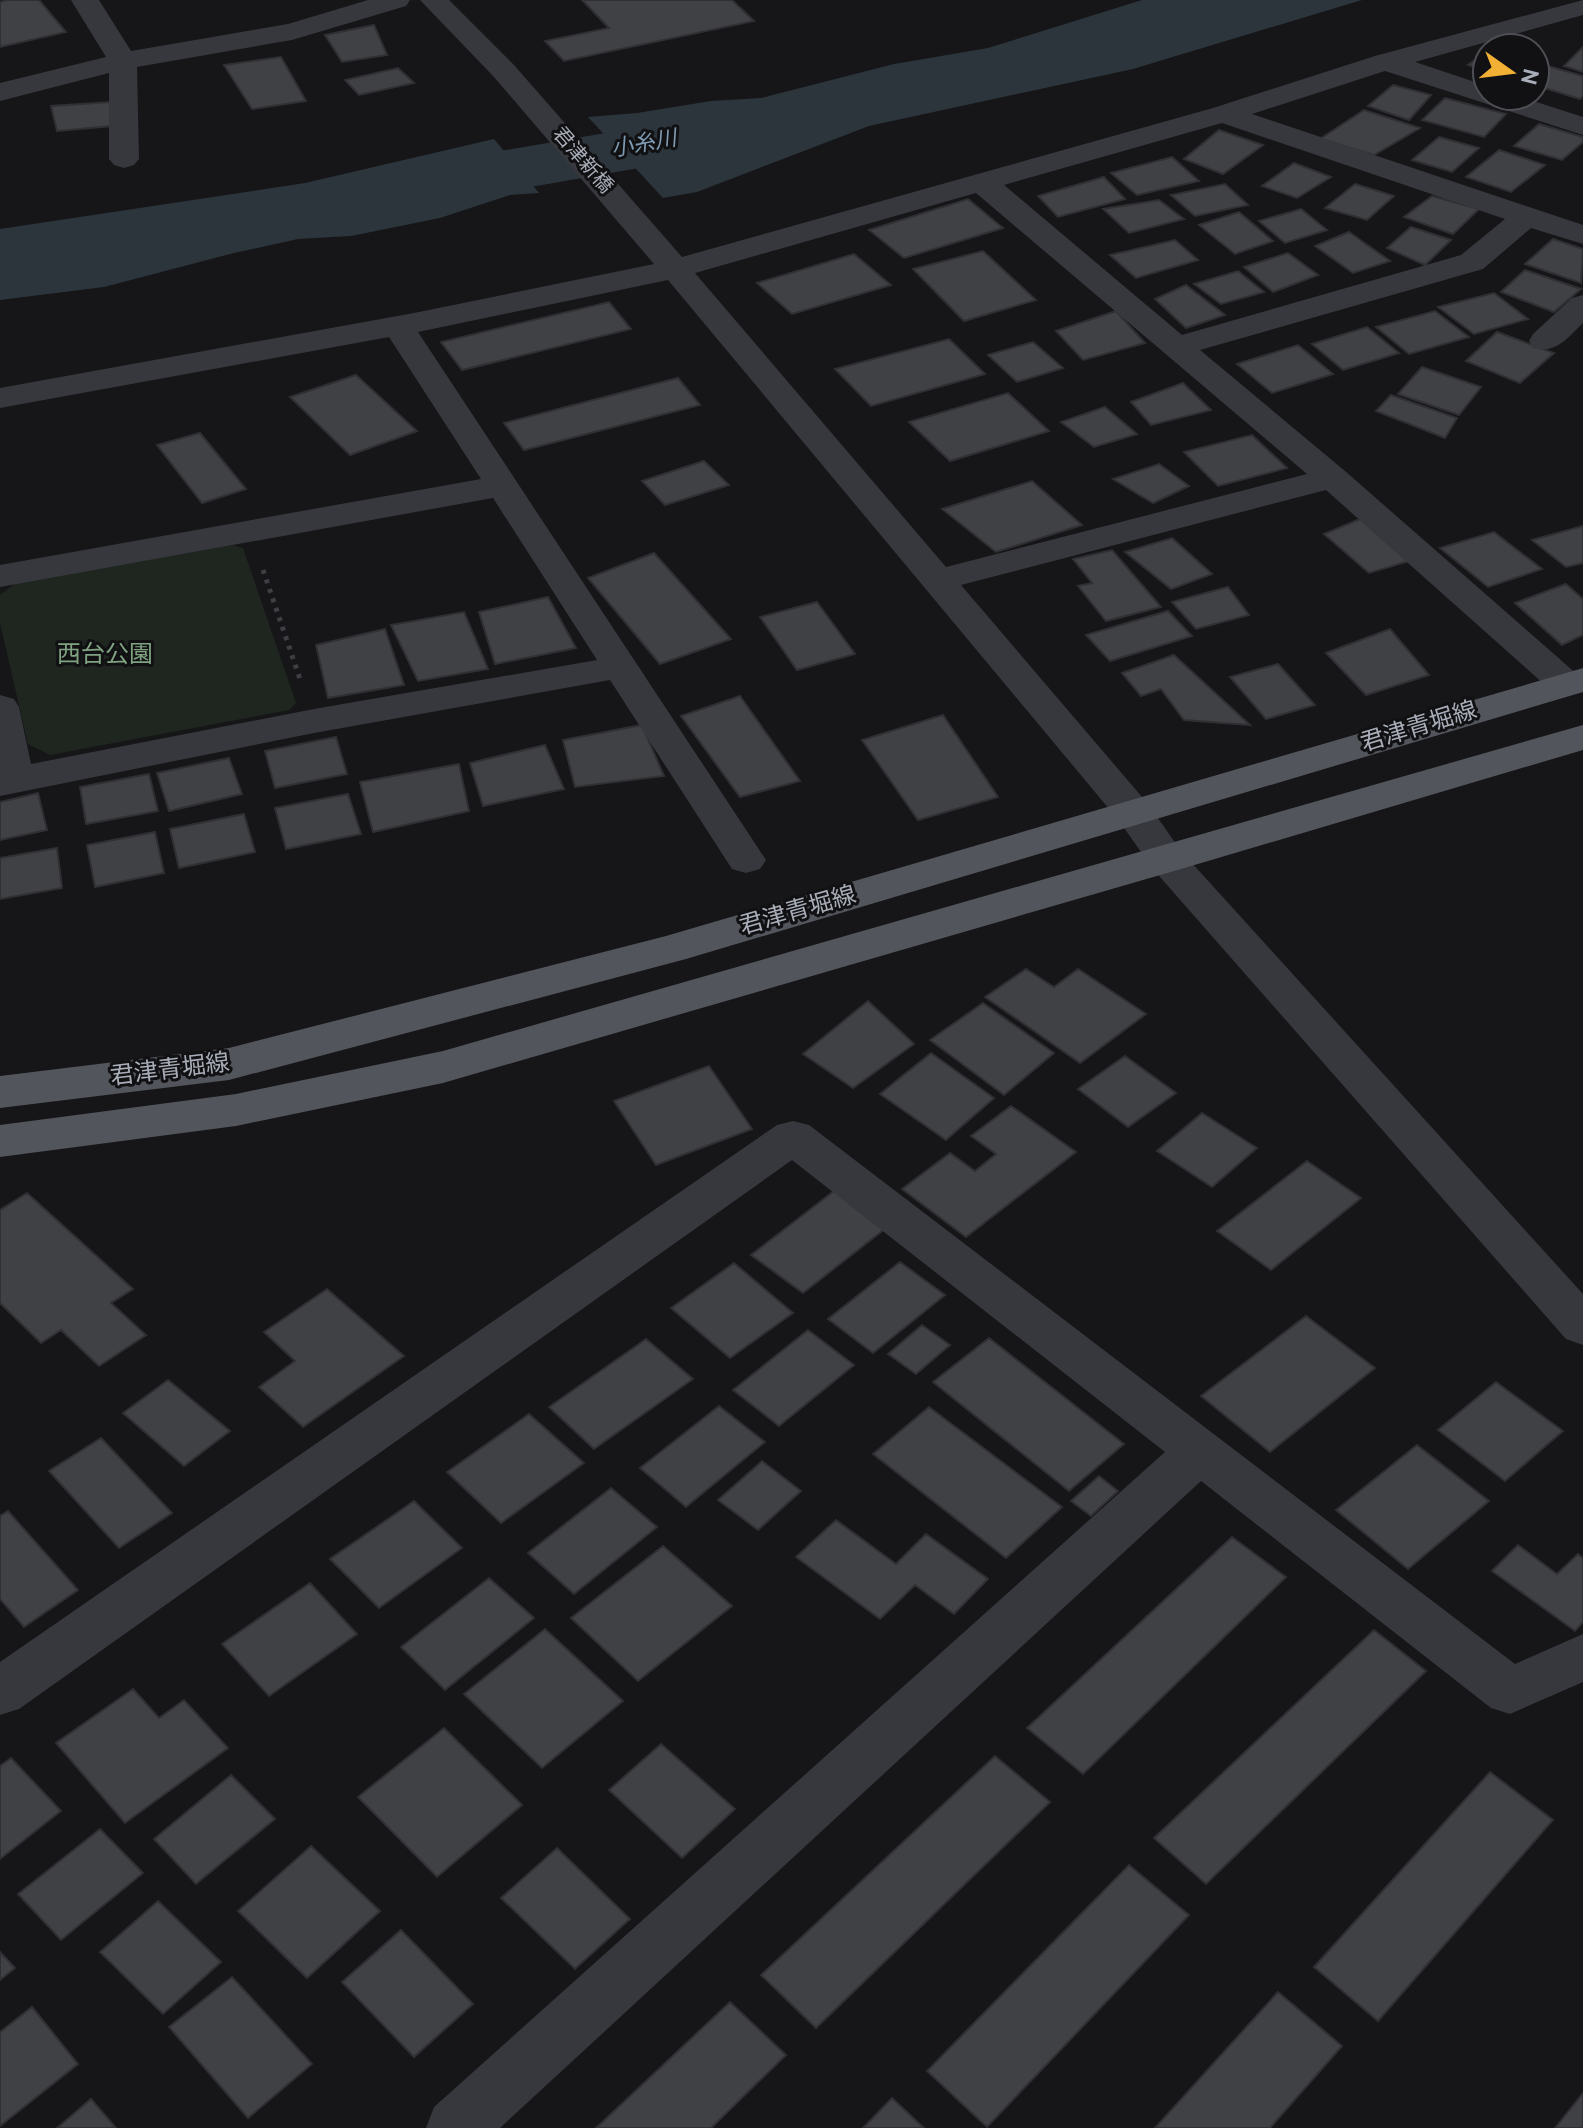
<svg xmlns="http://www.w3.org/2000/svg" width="1583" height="2128" font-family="Overpass,'Noto Sans JP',sans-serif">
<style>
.green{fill:#1e261f}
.water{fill:#2c353c}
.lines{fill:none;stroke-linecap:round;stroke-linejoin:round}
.river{fill:#2c353c;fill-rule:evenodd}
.building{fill:#404145;stroke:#303034;stroke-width:2}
.path{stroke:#3d3f44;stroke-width:5;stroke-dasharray:4 6;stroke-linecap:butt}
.minor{fill:#37383d;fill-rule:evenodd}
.major{fill:#53555c;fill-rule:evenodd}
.labels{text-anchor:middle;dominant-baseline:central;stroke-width:6;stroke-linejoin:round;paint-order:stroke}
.far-street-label{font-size:20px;fill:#a8adb8;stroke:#111113}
.far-water-label{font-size:22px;font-style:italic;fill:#7f9bb3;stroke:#111113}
.park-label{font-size:24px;fill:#7fa381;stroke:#111113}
.street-label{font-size:24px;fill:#a8adb8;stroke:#111113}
</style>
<rect width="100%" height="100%" fill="#161618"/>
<path class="green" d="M232,545L243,548L296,703L289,710L50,755L28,744L0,623V595L16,583Z"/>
<path class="water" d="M1142,0H1362L1133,69L869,126L697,192L663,198L588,117L637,113L711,101L761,98L894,64L988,48Z
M494,139L539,193L510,195L440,218L351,236L298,239L234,253L104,287L0,300V229L305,183Z"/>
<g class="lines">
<path class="river" d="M763,106L787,112L797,127L787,142L378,214L353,208L342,193L353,178L378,172Z"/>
</g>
<path class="building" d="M7,0H39L66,32L0,47V2Z
M582,0H732L754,21L564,61L545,41L609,28Z
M374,25L387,55L342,62L325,35Z
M1583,47V72L1564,66Z
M1487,51V71L1468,65Z
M281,57L306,101L252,109L224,65Z
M1548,66L1583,76V96L1580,99L1535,85V78Z
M398,68L414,83L359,95L345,80Z
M1393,85L1431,95L1409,120L1368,106Z
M1445,98L1506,114L1484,137L1422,120Z
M111,102L112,126L57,131L51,106Z
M1364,110L1420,128L1374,155L1320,139Z
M1539,124L1583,137V142L1562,160L1514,146Z
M1219,130L1263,145L1223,174L1184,159Z
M1439,137L1479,148L1452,172L1412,160Z
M1499,150L1545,165L1511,192L1466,177Z
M1172,157L1199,181L1137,195L1111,173Z
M1294,163L1331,177L1297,198L1262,186Z
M1104,177L1125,199L1058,217L1038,196Z
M1225,184L1248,205L1195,216L1171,195Z
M1355,184L1394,196L1367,220L1325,208Z
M1432,196L1479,209L1453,234L1404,217Z
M968,199L1003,228L904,258L869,230Z
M1159,200L1184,219L1129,233L1103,209Z
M1301,209L1327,230L1285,243L1259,221Z
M1239,212L1273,241L1235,254L1199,225Z
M1411,227L1451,240L1425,265L1387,248Z
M1349,232L1390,261L1353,273L1315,246Z
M1553,239L1583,249L1581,283L1525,264Z
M1175,240L1198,260L1136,278L1110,255Z
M983,251L1036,300L964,321L913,269Z
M1288,253L1318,275L1273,292L1244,267Z
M854,254L891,285L792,314L757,283Z
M1525,270L1581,289L1554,312L1501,292Z
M1238,271L1264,292L1221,304L1194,284Z
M1186,285L1225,315L1186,328L1155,299Z
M1494,293L1528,319L1474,334L1438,307Z
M609,302L631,329L462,370L441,342Z
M1116,311L1145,343L1083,360L1056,331Z
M1435,311L1469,337L1409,354L1376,327Z
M1367,327L1399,353L1343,370L1312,344Z
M1497,332L1554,353L1520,383L1466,361Z
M949,339L985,374L871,406L835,369Z
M1033,342L1063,368L1017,382L988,355Z
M1298,345L1333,374L1272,393L1237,364Z
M1422,367L1481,387L1459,415L1398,394Z
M356,375L417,431L350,455L290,397Z
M678,378L700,405L524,450L504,423Z
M1183,383L1211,410L1151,425L1131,402Z
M1008,393L1049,431L950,461L909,422Z
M1391,395L1457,418L1445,438L1376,411Z
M1105,407L1137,434L1094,447L1061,422Z
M200,433L246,489L202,503L157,445Z
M1252,435L1287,468L1218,486L1184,452Z
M704,461L729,485L665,505L642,481Z
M1159,464L1189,486L1153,503L1113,479Z
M1032,481L1082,525L996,552L942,509Z
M1360,519L1409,561L1369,573L1324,534Z
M1583,526V563L1566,567L1532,540Z
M1494,532L1542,569L1488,587L1440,548Z
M1172,538L1212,574L1171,589L1125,552Z
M1112,550L1161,607L1106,621L1078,586L1092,583L1073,559Z
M654,553L731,639L660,664L588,578Z
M1566,584L1583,599V635L1562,645L1515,603Z
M1228,587L1249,615L1196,629L1172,602Z
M548,597L576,648L495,664L479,612Z
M817,602L855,654L797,670L760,617Z
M1168,611L1192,636L1110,661L1086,635Z
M464,612L488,669L418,681L391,625Z
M385,629L404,685L328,698L316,645Z
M1390,629L1429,675L1366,695L1326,653Z
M1174,655L1250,725L1184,720L1161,689L1141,696L1122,673Z
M1278,664L1315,705L1266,719L1230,677Z
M740,696L800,781L740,797L681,716Z
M943,715L998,797L918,820L862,740Z
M642,725L664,776L575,787L563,740Z
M336,737L347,774L275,788L265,751Z
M545,745L564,789L483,806L470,763Z
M229,758L242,794L169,811L157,773Z
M459,764L469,811L373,832L360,782Z
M149,774L158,811L86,824L80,787Z
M38,793L47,830L0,840V802Z
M348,794L361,834L286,849L275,808Z
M244,814L255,852L179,868L170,829Z
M155,832L164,873L95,887L87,845Z
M57,848L62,888L0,899V858Z
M1026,969L1054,987L1078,969L1146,1014L1080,1063L985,997Z
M868,1001L914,1044L853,1088L803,1054Z
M983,1003L1054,1053L1004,1095L930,1040Z
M931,1053L994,1098L946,1140L880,1094Z
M1125,1056L1176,1093L1128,1127L1078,1089Z
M709,1066L752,1129L656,1165L614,1101Z
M1011,1106L1076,1152L966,1237L902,1189L950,1153L975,1171L996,1154L971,1136Z
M1202,1113L1257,1148L1212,1187L1157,1151Z
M1307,1161L1361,1198L1271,1270L1217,1231Z
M834,1191L886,1228L803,1293L751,1255Z
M27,1193L133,1289L111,1303L146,1335L99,1366L61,1330L41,1343L0,1303V1210Z
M900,1262L945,1295L873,1353L828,1319Z
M734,1263L793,1313L730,1358L671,1308Z
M327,1289L404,1356L303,1427L259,1387L295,1361L264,1332Z
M1306,1316L1375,1368L1270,1452L1201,1396Z
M922,1325L950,1345L916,1374L888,1354Z
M808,1330L854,1365L779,1426L733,1390Z
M989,1338L1124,1444L1069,1491L933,1382Z
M646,1339L693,1379L594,1449L549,1407Z
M168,1380L230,1431L184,1466L123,1413Z
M1496,1382L1563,1431L1505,1481L1438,1430Z
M719,1406L765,1442L686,1507L640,1468Z
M929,1407L1062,1507L1006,1558L873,1454Z
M529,1414L584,1463L501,1523L447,1472Z
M101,1438L172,1513L119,1548L49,1471Z
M1417,1445L1489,1501L1408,1569L1336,1510Z
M762,1461L801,1491L758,1530L718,1500Z
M1099,1476L1118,1491L1091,1516L1071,1501Z
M611,1488L657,1527L574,1594L528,1553Z
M414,1501L462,1548L379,1608L330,1559Z
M8,1511L78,1590L24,1627L0,1599V1516Z
M836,1520L896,1564L926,1534L988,1579L954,1614L915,1585L880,1619L796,1557Z
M1232,1537L1286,1577L1083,1774L1027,1728Z
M1518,1545L1557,1574L1578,1554L1583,1558V1622L1575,1631L1492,1571Z
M663,1546L732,1606L638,1681L571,1618Z
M489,1578L534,1618L445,1690L401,1647Z
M310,1583L357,1634L269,1696L222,1644Z
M545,1629L623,1701L542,1768L464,1694Z
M1374,1630L1426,1671L1206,1884L1154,1838Z
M133,1689L159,1718L184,1700L228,1748L125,1823L56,1743Z
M444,1728L522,1805L437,1877L358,1797Z
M661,1744L735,1809L682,1858L609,1790Z
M995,1756L1050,1802L816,2028L761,1975Z
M11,1758L61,1811L0,1859V1766Z
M1490,1772L1553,1820L1378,2021L1314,1967Z
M231,1775L275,1819L196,1884L154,1839Z
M100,1829L143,1873L61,1940L18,1894Z
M311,1846L380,1911L307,1978L238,1911Z
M557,1848L630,1919L575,1969L501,1898Z
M1129,1865L1189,1915L987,2127L927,2071Z
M158,1901L221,1962L163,2014L100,1952Z
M401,1930L473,2004L414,2057L342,1982Z
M0,1952L15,1968L0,1980Z
M232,1977L312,2064L248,2118L169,2027Z
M1278,1992L1342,2046L1270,2128H1155Z
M730,2002L786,2055L711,2128H596Z
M32,2007L78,2064L0,2126V2032Z
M1583,2093V2128H1555Z
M892,2098L924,2128H863Z
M91,2099L116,2128H57Z"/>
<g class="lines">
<path class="path" d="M263,570L301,682"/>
<path class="minor" d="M71,0H99L131,51L288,24L368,0H410L406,6L292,40L137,67L139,159L134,165L124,168L114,165L109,159V73L0,101V83L106,57Z
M420,0H449L514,65L682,257L1213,108L1375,56L1583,0V15L1415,62L1487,86V96H1518L1583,117V135L1385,71L1252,114L1583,225V244L1531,228L1483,269L1200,350L1345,471L1579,676L1583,681L1579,692L1566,696L1553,692L1326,490L961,585L1148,804L1181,851L1583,1294V1345L1566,1339L1153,869L1120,822L668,280L418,332L760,851L766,860L760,869L746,873L732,869L610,680L314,733L0,796V695L14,699L19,707L31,764L314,709L597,660L493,498L0,587V565L481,479L389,337L0,408V388L414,313L654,264L494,77ZM1222,123L1505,219L1461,255L1182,335L1004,185ZM976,193L1307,474L946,567L695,273Z
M1583,295V323C1567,338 1557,354 1533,348L1529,341L1533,334L1572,298Z
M793,1121L809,1125L1515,1664L1583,1634V1682L1510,1714L1491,1708L1201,1481L500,2128H426L434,2107L1165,1452L792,1160L19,1709L0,1715V1662L777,1125Z"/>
<path class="major" d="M1583,668V692L686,959L229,1080L0,1108V1076L229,1048L666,936Z
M1583,725V750L1181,869L443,1083L236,1126L0,1157V1125L236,1094L443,1051Z"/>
</g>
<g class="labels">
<g class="far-street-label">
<text transform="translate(582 161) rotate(49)">君津新橋</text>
</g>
<g class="far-water-label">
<text transform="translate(644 145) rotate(-10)">小糸川</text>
</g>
<g class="park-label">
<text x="105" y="656">西台公園</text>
</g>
<g class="street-label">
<text transform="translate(1419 728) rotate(-17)">君津青堀線</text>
<text transform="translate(798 912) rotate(-16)">君津青堀線</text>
<text transform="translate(170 1071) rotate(-7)">君津青堀線</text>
</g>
</g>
<g transform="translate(1511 72) rotate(104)"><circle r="38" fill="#111113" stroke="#4d4f55" stroke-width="2"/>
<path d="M0-6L14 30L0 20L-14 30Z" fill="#f2b134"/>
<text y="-12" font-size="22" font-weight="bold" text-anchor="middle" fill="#a8adb8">N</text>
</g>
</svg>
